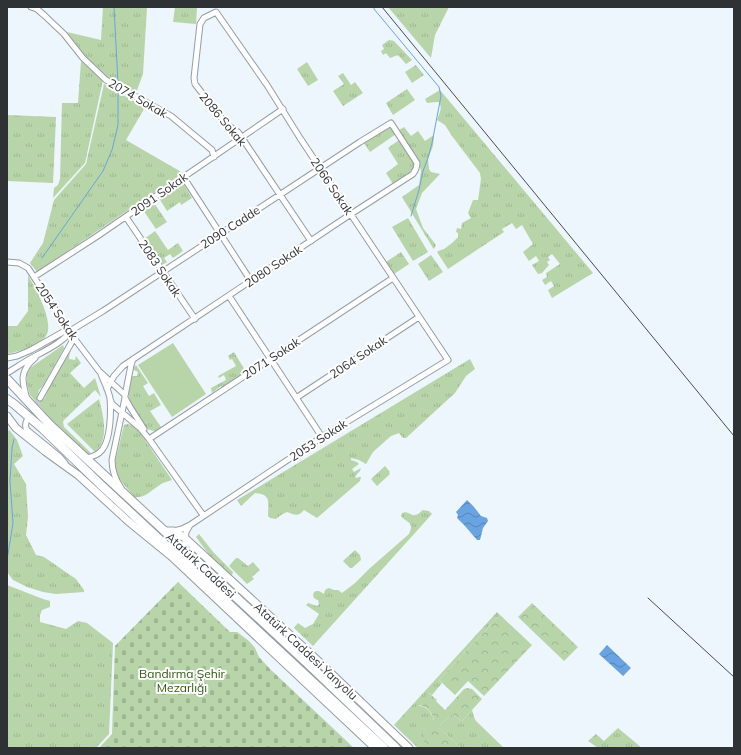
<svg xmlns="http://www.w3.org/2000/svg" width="741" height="755" font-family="Mulish,sans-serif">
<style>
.grass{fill:url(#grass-tufts)}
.forest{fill:url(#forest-crowns)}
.cemetery{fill:url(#cemetery-stones)}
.green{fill:#b8d5a9}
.water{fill:url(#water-waves)}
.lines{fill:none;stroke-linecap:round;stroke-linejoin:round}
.stream{stroke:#69a3e1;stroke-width:1}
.minor-tunnel{stroke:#c7ced5;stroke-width:5;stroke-dasharray:5 2.5;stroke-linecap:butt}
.minor-casing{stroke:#959da5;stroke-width:7}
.major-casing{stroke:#959da5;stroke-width:9}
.highway-casing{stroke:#959da5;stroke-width:10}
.minor{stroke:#fff;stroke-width:5}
.major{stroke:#fff;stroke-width:7}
.highway{stroke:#fff;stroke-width:8}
.rail{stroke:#484c4f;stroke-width:1}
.labels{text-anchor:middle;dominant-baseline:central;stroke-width:4;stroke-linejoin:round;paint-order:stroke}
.street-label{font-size:12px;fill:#2f3235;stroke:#fff}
.park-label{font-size:12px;fill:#2f590d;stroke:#fff}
</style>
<defs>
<pattern id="grass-tufts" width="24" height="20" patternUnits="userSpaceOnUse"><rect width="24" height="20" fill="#b8d5a9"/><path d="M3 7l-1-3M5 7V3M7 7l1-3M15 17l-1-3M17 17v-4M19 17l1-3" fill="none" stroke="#9eb792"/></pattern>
<pattern id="forest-crowns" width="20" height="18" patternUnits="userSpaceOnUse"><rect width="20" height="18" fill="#b8d5a9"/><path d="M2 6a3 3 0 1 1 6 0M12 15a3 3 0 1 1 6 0" fill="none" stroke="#9eb792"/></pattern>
<pattern id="cemetery-stones" width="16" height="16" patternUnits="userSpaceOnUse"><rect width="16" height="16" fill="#b8d5a9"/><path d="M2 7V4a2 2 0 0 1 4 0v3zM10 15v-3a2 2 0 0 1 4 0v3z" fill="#9eb792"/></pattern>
<pattern id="water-waves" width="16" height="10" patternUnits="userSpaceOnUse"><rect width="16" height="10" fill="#69a3e1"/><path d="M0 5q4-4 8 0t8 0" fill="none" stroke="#5785b7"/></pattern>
</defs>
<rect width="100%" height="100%" fill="#edf5fd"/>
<path class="grass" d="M103,7H147L143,74L136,93C126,88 115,83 106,76C91,64 79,48 67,32L101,40Z
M175,7H197L196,24L173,22Z
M388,7H449L435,35L431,58Z
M389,40L394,41L412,60L406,64L398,55L390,58L386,53L383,55L381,51L384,49L382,45Z
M81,61L103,80L85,163L53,198L54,188L58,185L60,179L62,103H78Z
M307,62L318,80L308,86L297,69Z
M416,65L424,75L412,83L405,72Z
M343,73L351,85L355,82L363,93L343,106L333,91L344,84L338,76Z
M104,84L135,102L144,109L126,140L183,173L37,272L30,263L43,243L54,200L86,164Z
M407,89L415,100L393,115L386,103Z
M440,90L593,273L552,298L548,290L554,286L551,281L545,285L542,280L547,277L546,273L560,264L552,254L548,257L550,260L547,262L549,265L542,273L538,274L532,265L539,261L536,256L529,261L523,252L533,244L522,225L516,229L512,223L502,229L504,232L448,269L437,252C439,250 442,250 444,249C446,248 457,239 458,237C458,236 458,234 458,233L456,232L457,228L461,229L462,223L471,218L468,213L473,200H478L481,179L480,173L452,136L445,125L437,120C439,114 443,108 439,102H437L427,103L425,99Z
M7,115L56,117L53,183L7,181Z
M390,125L396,134L370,152L364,143Z
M404,127L411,136L418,131L425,141L434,135L433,146L428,159L429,169L431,172L440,174L422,193L416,209L423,228L436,245L434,249L433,248L402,197L419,185L421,171L419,163L399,130Z
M399,140L414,163V169L393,184L386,173L398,164L388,148Z
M183,183L192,198L181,205L180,202L167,211L159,198Z
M154,203L167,222L156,229L143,210Z
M408,218L428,252L413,261L392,227Z
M155,231L168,250L178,243L183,251L173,258L170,254L164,258L167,262L162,265L144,239Z
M401,252L409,264L394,274L386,262Z
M431,255L443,272L429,281L418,264Z
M28,275C35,288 55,322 46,336C40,345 18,352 7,354V326H17L28,311Z
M63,345L64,348L43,386L39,390L37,397L40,399H44L47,393V389L70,350L69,359L75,360L76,356L81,363L70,373L84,388L95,378L96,381L101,397L95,390L64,420L63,422L64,427L90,452V454H87L56,425L30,395L27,384V374L30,368Z
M234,352L246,372L222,387L221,386L212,393L211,388L226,380L224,375L219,378L218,376L236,366L232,359L230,360L228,356Z
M470,359L475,369L466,376L455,393L406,438H403L399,433L391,436L373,452L366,464L359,460L351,458V460L357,462L359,464L352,469L354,472L361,468L360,471L355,476L356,478L359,477H361L360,481L317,518L304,510C298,517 295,515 287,512L281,515L276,519L270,518L268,516C268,503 272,494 255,493L241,506L237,500Z
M136,365L148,383L143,386L149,396L154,393L161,405L150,411L161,427L160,429C157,431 154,432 150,430C144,428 130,405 129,398C128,391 130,383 131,376H137L138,372L134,370V367Z
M99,399C103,414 110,440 95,452L67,424Z
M127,424L133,425L141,434L172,480C169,481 166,482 163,483C153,488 146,499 134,497L116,475L115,462L124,425Z
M8,428L17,440L23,456L14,464L26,484L28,517L26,535L36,555L44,557L76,579L84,590V592L56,594L43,592L27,587L13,580L7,572V431H9Z
M385,466L390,472L389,473L390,474L377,486L371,479Z
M423,510L429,511L432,514L313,646L294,628L298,623L305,628L313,624L319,614L306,605L308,603L317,606L319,604L318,600C311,599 312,590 318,591C320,591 322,593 324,594C325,590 325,589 329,588L334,590H338L342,593L355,583L369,569L409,534C415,521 406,523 401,516L402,513C409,510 411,518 418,514C420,513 421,511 423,510Z
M199,534L214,553L233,572L232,575C217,566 206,551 196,537Z
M355,550L360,555L361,560L352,568H350L343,561Z
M236,558H238L248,566L253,562L260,570L252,577L254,579L247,584L229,566Z
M7,585L43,599L50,601V607L42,610L40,615V622L66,629L78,621L87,623L113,643L109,734L96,748H7Z
M497,612L500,615L439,680L442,683L432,695L429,693L419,706C427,706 432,713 434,721L424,731V748H418L394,725Z
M472,710L474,717L476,721L504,748H461L438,727L452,714L462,721Z
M618,728L642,748H598L588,741L596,734L604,741Z"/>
<path class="forest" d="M532,603L578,647L564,661L518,617Z
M500,615L532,645L484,696L468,681L455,695L439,680Z
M467,688L472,689L482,699L462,721L452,714L438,727L461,748H424V731L434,720C432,712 427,706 418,705L429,693L437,700L436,701L445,710L464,689Z"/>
<path class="cemetery" d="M178,582L230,632H237L249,641L255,648L259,657L270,669L354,748H99L112,734L115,646Z"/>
<path class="green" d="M173,343L206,394L172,417L138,365Z"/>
<path class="water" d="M467,500L474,507L481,516L487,518L488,521L483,528L480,540H477L465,526L457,518L458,515L456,512Z
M607,645L631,668L623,676L599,654Z"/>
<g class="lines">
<path class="stream" d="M114,7L118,83
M374,7V9L439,87L441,96L432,143L428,158L423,171L419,190L411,216
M42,258L103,171L112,150L118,125V90
M7,560L13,523L10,481L12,448L14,439"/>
<path class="minor-tunnel" d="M28,418L40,398"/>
<g class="minor-casing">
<path id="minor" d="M31,7L37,9L45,16L64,34L83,58L106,80L171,116L212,150L214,157
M184,178L251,281
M126,217L195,319
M7,262L19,263L28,268L74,338L99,371L125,395V398L112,460C112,471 115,479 121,488
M34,277L96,237L283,109
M229,296L322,437
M7,358L17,356L31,350L63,332L70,331L103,311L360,142L391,123L417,163C417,168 416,170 413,174L351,214L123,366L114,376L107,389
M7,373C14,369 21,364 28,360C40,353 65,342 70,331
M125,396L131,365L133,359
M40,398L74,338
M125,398L130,407L144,429
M296,398L419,317
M27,399C22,382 19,371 35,358
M110,399L112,404L140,428L149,439L203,515
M27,420C25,424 25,427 27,430L60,457L65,463
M149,439L393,278
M86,458C92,457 98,455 102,450C111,439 111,411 110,398C108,389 104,382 101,374
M174,531L182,529L190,525L322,437L448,360L300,138L267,85L216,12L204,18L200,24L194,78L195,84L227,125L238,132L311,241
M184,549L186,532L190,525"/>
</g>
<g class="major-casing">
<path id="major" d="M7,416L16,428L46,452L78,475L128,521L171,556L375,748
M164,531H174L185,538L313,656L409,748"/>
</g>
<g class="highway-casing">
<path id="highway" d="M7,379L50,425L307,663L396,748
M7,399L14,404L43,429L101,485L384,748"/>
</g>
<use href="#minor" class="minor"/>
<use href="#major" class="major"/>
<use href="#highway" class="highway"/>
<path class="rail" d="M382,7L734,436
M648,598L734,677"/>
</g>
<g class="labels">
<g class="street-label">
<text transform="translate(138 98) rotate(30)">2074 Sokak</text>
<text transform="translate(223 119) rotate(50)">2086 Sokak</text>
<text transform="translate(332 186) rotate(56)">2066 Sokak</text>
<text transform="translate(159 194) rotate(-35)">2091 Sokak</text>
<text transform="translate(230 227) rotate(-33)">2090 Cadde</text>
<text transform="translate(273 266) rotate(-34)">2080 Sokak</text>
<text transform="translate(160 268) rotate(56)">2083 Sokak</text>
<text transform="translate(57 311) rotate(56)">2054 Sokak</text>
<text transform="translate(358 357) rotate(-34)">2064 Sokak</text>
<text transform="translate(271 358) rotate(-33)">2071 Sokak</text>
<text transform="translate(318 440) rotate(-33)">2053 Sokak</text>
<text transform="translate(201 565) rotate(43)">Atatürk Caddesi</text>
<text transform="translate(306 651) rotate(43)">Atatürk Caddesi Yanyolu</text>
</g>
<g class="park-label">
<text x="182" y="673">Bandırma Şehir<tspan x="182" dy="14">Mezarlığı</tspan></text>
</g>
</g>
<rect width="741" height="755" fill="none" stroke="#2f3235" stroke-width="16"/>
</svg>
